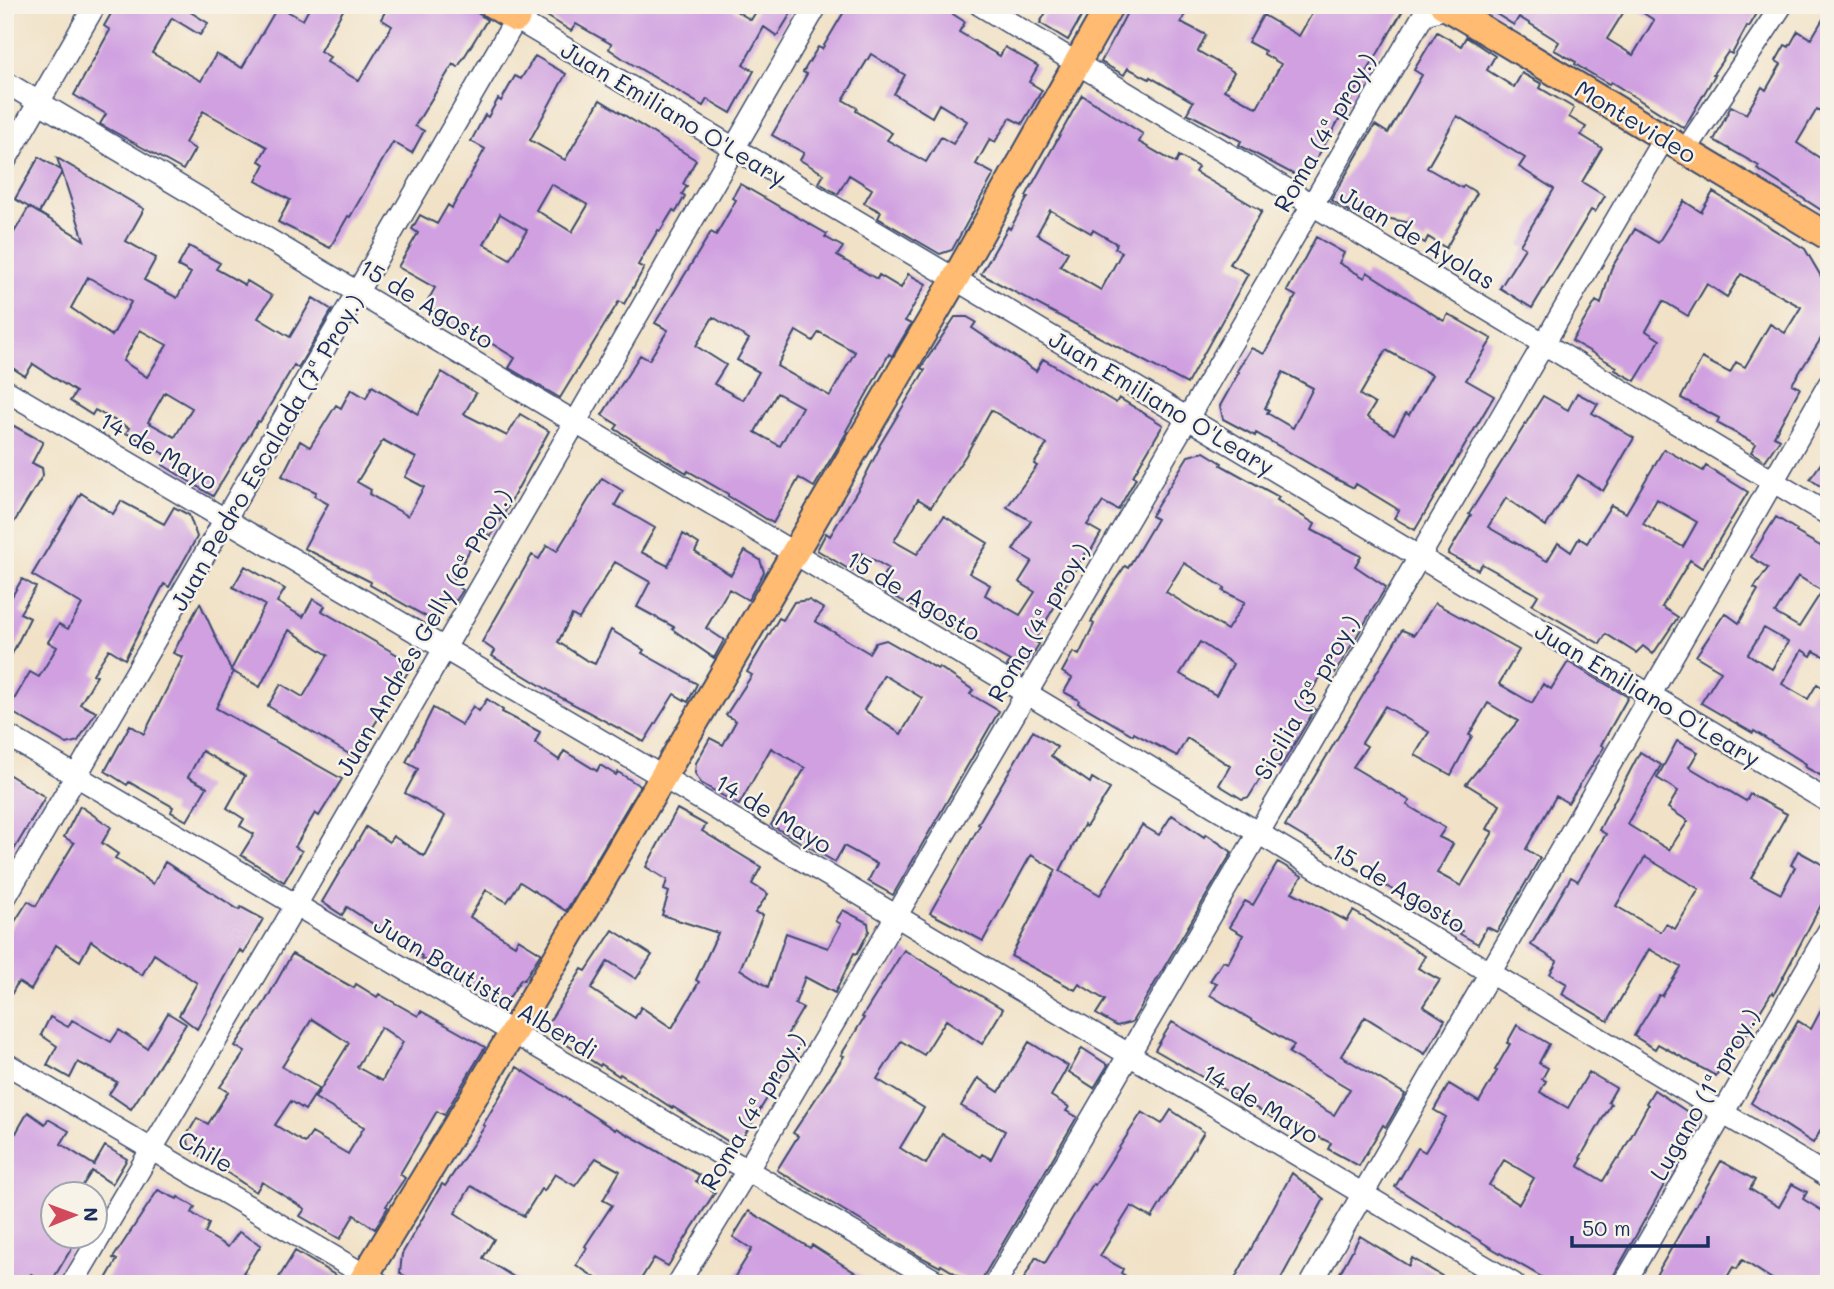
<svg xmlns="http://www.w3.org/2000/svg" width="1834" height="1289" font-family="Mali,sans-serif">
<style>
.building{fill:#d0a0e1;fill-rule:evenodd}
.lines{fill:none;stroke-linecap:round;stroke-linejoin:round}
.minor-casing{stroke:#3b4a6e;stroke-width:24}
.major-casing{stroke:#3b4a6e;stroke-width:30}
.minor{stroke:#fff;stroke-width:21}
.major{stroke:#febb71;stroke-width:26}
.labels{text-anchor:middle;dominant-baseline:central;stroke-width:5;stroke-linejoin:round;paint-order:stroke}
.street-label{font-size:24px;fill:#1b2f5e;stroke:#f7f3e8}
</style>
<rect width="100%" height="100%" fill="#f7f3e8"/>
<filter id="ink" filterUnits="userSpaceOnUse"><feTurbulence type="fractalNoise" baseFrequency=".0143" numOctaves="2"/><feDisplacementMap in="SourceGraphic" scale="14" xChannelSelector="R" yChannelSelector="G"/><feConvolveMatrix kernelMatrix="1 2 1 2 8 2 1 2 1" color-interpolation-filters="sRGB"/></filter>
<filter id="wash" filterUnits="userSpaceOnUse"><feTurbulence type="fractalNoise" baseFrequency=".00686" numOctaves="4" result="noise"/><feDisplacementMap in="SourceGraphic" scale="28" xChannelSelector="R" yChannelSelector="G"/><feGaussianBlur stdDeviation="1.57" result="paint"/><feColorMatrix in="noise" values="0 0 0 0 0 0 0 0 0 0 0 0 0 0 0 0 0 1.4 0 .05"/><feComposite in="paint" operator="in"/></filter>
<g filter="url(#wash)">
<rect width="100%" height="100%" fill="#f1e2c7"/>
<g id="blocks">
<path class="building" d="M116,5H179L208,23L200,35L172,18L152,53L201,81L216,54L242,68L278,6L303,20L311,5H346L320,51L330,57L327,62L359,81L392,26L381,19L389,5H467L487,20L458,67L453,64L415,126L424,131L412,153L393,142L350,217L348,216L330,248L278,222L290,200L256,181L265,164L259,161L267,147L203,111L185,143L195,149L183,170L100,124L106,114L74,95L110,30L104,26Z
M550,5H726L751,20L760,5H796L777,36L764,27L743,65L754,71L731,113L707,99L703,106L681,93L625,60L609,49L611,44L576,24L571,31L545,15Z
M848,5H939L965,22L959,32L1000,56L1005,47L1038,66L1029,82L1042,90L1022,124L1010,118L995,142L990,139L976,164L994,174L952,250L940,254L878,218L881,212L864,203L872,189L849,175L838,194L819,183L824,174L800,160L804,153L772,135L807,74L803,72L818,47L822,49ZM871,54L905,75L894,94L932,117L939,104L967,121L953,144L941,137L926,162L887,140L892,133L856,111L857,108L843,100Z
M1050,5H1088L1068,40L1040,23Z
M1131,5H1190L1181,22L1206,35L1198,51L1234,72L1224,90L1257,108L1281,64L1264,54L1265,51L1248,42L1263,15L1299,36L1317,5H1406L1304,180L1239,145L1241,141L1187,113L1193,102L1150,77L1149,79L1128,68L1124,75L1101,62Z
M1482,5H1628L1607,39L1633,55L1654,20L1631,5H1762L1749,27L1747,26L1732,54L1728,52L1713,74L1715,75L1684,128L1611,82L1609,84L1575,64L1576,62L1554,50L1559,42L1519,17L1514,25Z
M1829,9V116L1817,109L1797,143L1829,164V215L1757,169L1759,166L1714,140L1731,106L1746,114L1762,87L1766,90L1781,64L1776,61L1785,45L1789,47L1798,31L1811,39Z
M1437,32L1461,46L1466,37L1495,56L1487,70L1514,87L1522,73L1542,84L1540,88L1574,108L1569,117L1586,127L1581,135L1602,148L1582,182L1605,196L1595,212L1591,210L1532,308L1500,288L1525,248L1520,245L1554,189L1519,167L1525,158L1457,116L1427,168L1462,188L1464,185L1477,193L1446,248L1428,237L1425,243L1405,231L1410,223L1357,212L1356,215L1331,200L1375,125L1388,133L1422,75L1414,70Z
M535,56L566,74L530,140L565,160L600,100L696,160L683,184L687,186L682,194L685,196L676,212L673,210L660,231L658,230L638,265L644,268L624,304L619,301L560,398L509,368L515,358L468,329L465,334L444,323L448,317L426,304L435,288L398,267L418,233L412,229L420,215L437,224L448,205L452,208L485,149L471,141L485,115L488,117L498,99L501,101L515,76L521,79ZM551,184L588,205L572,232L536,210ZM500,214L527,230L510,259L484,244Z
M1082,95L1143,134L1139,142L1176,163L1179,156L1198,167L1195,172L1262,211L1230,264L1248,274L1187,384L981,274L1008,227L1010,229L1028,197L1026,196ZM1050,210L1091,233L1093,230L1117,244L1115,248L1122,252L1101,290L1060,266L1068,252L1037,234Z
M39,157L61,170L57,158L144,209L126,241L156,258L144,280L177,298L191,273L178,266L189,246L220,263L216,269L245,285L247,281L272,296L258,318L290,337L313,298L332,310L298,368L294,365L260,422L258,421L213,496L163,465L168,456L126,433L129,428L95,410L92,415L70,401L76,392L33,364L25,376L5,363V248L29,207L84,240L62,172L39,213L15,199ZM88,277L131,302L112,336L71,308ZM140,330L167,345L147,377L123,361ZM165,392L192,408L175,437L148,422Z
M740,184L827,234L825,237L843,247L837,256L877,279L879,275L901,288L908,274L926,284L905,321L911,324L892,356L889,354L846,431L847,432L814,487L799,478L773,523L728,496V494L688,471L687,473L615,429L618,425L602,415L640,355L649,360L668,330L655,323L711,232L716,235L736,200L732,198ZM713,317L749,339L737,360L759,372L743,400L714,384L726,365L696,346ZM796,331L813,341L819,332L855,352L830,396L777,366ZM777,393L802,407L780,446L755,432Z
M1713,192L1805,249L1829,290V326L1792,384L1800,388L1774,436L1780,439L1765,461L1751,452L1756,444L1717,423L1719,418L1681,398L1702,358L1730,373L1736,362L1745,367L1770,324L1785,333L1801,307L1741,274L1727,297L1707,284L1688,316L1663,301L1646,331L1660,340L1635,381L1615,370L1617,367L1572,341L1596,301L1601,304L1611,269L1635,229L1658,243L1684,201L1701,212Z
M1316,237L1344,253L1339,263L1365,278L1367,272L1444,321L1448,314L1492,339L1466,380L1494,396L1415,530L1394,518L1399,510L1356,484L1354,488L1336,479L1256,433L1255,436L1223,419L1220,406L1239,372L1237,371L1251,348L1264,354L1296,296L1287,291ZM1386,350L1432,375L1409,415L1406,413L1394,434L1367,417L1375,404L1360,395ZM1283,372L1313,388L1293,428L1267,413L1269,410L1265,408Z
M955,317H967L976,322L972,328L1036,371L1043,359L1116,403L1119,398L1163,425L1133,476L1136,478L1118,510L1103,502L1087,525L1101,533L1090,552L1087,551L1056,600L1058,601L1034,641L1039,644L1028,662L1013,670L1007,666L1010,661L885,591L889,584L881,579L888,568L862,553L852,571L817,550L826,533L830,536L860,486L880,447L879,446L925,370L921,368ZM991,410L1047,444L1034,464L1037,466L1007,507L1031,521L1013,550L1032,561L1019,582L1035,592L1020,615L985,595L990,585L969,573L988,543L944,516L917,554L894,541L918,499L931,507L966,455Z
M442,372L476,393L464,414L507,436L520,414L549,431L499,523L491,536L481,530L451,583L463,590L456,601L447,596L434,621L370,585L371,582L304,548L328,504L314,496L316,492L282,476L300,441L310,447L336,405L341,408L351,389L366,398L372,386L418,414ZM383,440L416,458L405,477L424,487L408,516L369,494L371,490L357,482Z
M1577,393L1598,404L1592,413L1634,438L1603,491L1578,475L1546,526L1506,498L1488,527L1547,561L1558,543L1571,552L1579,538L1587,543L1611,505L1626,513L1664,449L1703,471L1706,466L1748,492L1702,568L1690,560L1662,607L1678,617L1653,654L1643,646L1636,653L1606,634L1600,644L1532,605L1538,595L1482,564L1478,570L1448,554L1471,515L1469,514L1543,396L1568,410ZM1657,499L1697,522L1683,547L1643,524Z
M5,421L43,442L32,463L42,468L43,475L5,537Z
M1204,452L1222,463L1221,465L1279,497L1277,500L1315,524L1312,530L1361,556L1355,566L1386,587L1335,673L1325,667L1305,703L1315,709L1280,768L1270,762L1249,797L1242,799L1219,785L1230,766L1187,738L1177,756L1134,733L1133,735L1078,703L1079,700L1064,692L1072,678L1062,672L1073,652L1079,655L1094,624L1091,622L1110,588L1125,566L1128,568L1157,519L1151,516L1188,456ZM1184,563L1225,588L1223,591L1245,602L1227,630L1166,592ZM1200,642L1233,664L1216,695L1180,674Z
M1829,452V492L1810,479Z
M602,478L623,491L615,505L655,528L641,552L668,566L683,534L699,544L695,552L731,575L745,551L760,560L764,572L748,600L729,589L706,628L724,640L714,658L672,629L674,627L637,607L650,582L615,562L579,619L572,615L558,642L586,660L595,664L611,630L644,650L642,653L697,684L688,702L674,694L644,742L558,696L492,656L495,651L482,642L532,555L539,559L547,545L557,551Z
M81,493L113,514L121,501L164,524L174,507L189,515L197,537L169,587L164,584L125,659L109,649L93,674L97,676L80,704L96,712L78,741L67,744L8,710L30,672L39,677L57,647L48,642L59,624L68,629L82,604L32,575Z
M1776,517L1797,530L1796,532L1829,551V659L1814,651L1811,656L1802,650L1782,684L1808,699L1817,684L1829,692V780L1805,767L1806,764L1754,731L1753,733L1701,703L1721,671L1696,656L1725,613L1739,623L1758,590L1754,588L1768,568L1751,557ZM1798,576L1822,591L1799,627L1775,613ZM1764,628L1788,642L1772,669L1748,654Z
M245,566L285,589L277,602L303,617L313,599L325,606L322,611L413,664L354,757L268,706L281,684L303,697L328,655L289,630L260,687L232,671L233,673L216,708L342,779L319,816L315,813L295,847L302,851L284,882L241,855L254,834L240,826L244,819L227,808L245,776L202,751L188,777L207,787L187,821L171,812L173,807L129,782L127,785L105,771L130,725L144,734L183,657L173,653L200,603L231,670L265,605L233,587Z
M22,579L36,587L20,613L30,618L5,668V604L7,605Z
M809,600L824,609L815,621L869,653L875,643L886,640L938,669L939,667L973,690L970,694L999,711L893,895L868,881L877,864L844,846L835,862L771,825L805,768L771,748L739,805L701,783L695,773L696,763L710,738L723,745L736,721L726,715L752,675L747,672L779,618L783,620L794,602ZM884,675L922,698L901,734L864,710Z
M1435,603L1519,650L1499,684L1532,703L1543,684L1551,689L1568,662L1628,697L1601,745L1604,747L1568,803L1556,796L1537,829L1526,849L1540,858L1497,932L1487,927L1478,944L1460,934L1462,931L1285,826L1402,630L1414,635ZM1488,703L1518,721L1466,784L1500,805L1487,829L1493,832L1461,886L1437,873L1453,844L1439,837L1445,828L1407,805L1410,801L1353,767L1367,746L1362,743L1385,706L1429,732L1415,755L1451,775L1472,736L1469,735Z
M487,699L503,710L502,712L540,732L535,743L559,760L564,751L597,771L600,765L616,775L618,772L640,786L566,911L520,882L507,902L486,890L470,917L515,945L518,939L541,953L524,980L521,979L509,998L491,1002L421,958L422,956L347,907L342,915L322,902L366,827L389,842L393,836L424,856L445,816L405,793L418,769L406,762L433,708L462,725L473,706L479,711Z
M1033,731L1057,747L1051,756L1090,783L1092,778L1110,789L1086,827L1084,825L1060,871L1100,895L1142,825L1159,835L1172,815L1204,837L1206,834L1232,852L1132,1022L1117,1026L1096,1014L1105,1000L1079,984L1075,990L1011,956L1056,870L1031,855L983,941L930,913L980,825L978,824Z
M1677,741L1698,752L1689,767L1746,801L1750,794L1787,814L1751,878L1781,894L1795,867L1791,865L1798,851L1829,868V896L1824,904L1822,903L1774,994L1772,992L1740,1044L1735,1041L1716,1076L1658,1044L1655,1049L1634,1036L1659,995L1662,996L1681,967L1649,949L1608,1021L1562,994L1567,984L1550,974L1557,961L1531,945L1571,877L1578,881L1606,834L1599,830L1640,752L1661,765L1627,824L1669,850L1688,821L1668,808L1678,791L1657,778ZM1645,857L1699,889L1675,929L1666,924L1661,932L1616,906Z
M5,772L45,797L5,865Z
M80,806L111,827L102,843L118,854L115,858L153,884L165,862L239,910L241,907L263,919L244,953L240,950L197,1029L179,1015L197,983L154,954L142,975L91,941L80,961L56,945L31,990L18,982L5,1006V937L28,901L36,906L74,843L64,837Z
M677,809L706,825L702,831L761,867L752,884L768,894L755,913L763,915L740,969L768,987L786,933L828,948L841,924L836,921L843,910L868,923L869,931L857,954L854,953L835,993L805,977L795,1004L803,1008L787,1035L801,1043L737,1147L673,1107L672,1108L620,1074L619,1076L601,1064L600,1066L544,1030L582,969L586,971L613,930L652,955L636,979L608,961L591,989L635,1018L641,1007L672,1028L699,982L696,980L718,933L662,915L669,892L664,890L667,880L646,867Z
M1278,862L1302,876L1292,892L1347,921L1353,911L1370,921L1425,956L1418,968L1440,980L1423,1006L1445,1020L1425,1054L1365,1017L1341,1056L1405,1094L1386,1127L1383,1125L1359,1166L1328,1149L1331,1143L1284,1120L1282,1123L1155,1050L1172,1022L1334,1115L1350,1089L1289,1053L1294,1045L1210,995L1217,983L1210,981L1223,961L1228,963L1243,935L1229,927L1245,901L1253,905Z
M904,950L1003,1009L982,1044L946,1020L924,1055L901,1041L877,1079L924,1108L900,1148L926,1164L942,1134L980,1157L982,1154L991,1159L1005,1131L961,1106L978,1078L999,1092L1029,1042L1068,1066L1051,1096L1069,1107L1066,1111L1077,1117L979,1284H973L941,1265L940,1267L921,1257L777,1170L798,1136L793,1133L844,1056L841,1055L864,1018L862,1017Z
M292,954L354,988L356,984L377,997L379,994L418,1016L421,1011L485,1047L444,1115L437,1111L400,1174L405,1178L386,1206L388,1207L375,1229L354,1215L340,1239L300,1216L305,1209L262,1182L256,1192L207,1159L190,1150L187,1135L197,1118L208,1124L228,1092L220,1087L245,1052L235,1046L265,1002ZM312,1019L349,1043L315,1098L364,1127L348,1154L312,1133L305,1143L275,1125L291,1101L305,1110L319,1088L282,1067ZM381,1027L403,1042L382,1081L357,1067Z
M1829,995V1117L1813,1143L1751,1103L1798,1021L1811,1029Z
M168,1013L186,1024L131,1109L109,1094L117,1082L78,1062L70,1078L47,1065L57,1046L41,1035L50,1017L68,1027L72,1020L111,1042L119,1030L147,1048Z
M1517,1025L1549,1044L1539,1063L1548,1068L1542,1079L1546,1081L1540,1092L1568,1108L1589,1072L1616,1088L1608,1102L1611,1104L1580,1158L1582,1159L1578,1166L1603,1181L1617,1158L1619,1159L1648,1105L1646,1103L1654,1090L1700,1120L1609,1284H1554L1493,1249L1395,1187L1418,1148L1425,1152L1446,1117L1434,1110L1449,1084L1479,1102L1497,1071L1495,1070L1510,1044L1507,1043ZM1504,1160L1534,1178L1519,1204L1489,1185Z
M1082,1048L1108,1065L1094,1088L1069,1072Z
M517,1067L615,1130L616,1128L638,1140L699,1175L696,1181L715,1192L668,1266L654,1258L638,1284H605L576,1265L587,1248L585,1246L612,1205L603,1200L620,1171L596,1158L575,1186L555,1174L544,1191L541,1189L524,1216L471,1186L455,1213L494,1239L483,1258L525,1284H419L400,1273L402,1254L442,1184L445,1186L485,1126L483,1125Z
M1171,1110L1204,1132L1152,1218L1131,1206L1100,1256L1123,1269L1121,1273L1138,1284H1021L1036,1257L1045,1263L1093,1184L1095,1185L1142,1112L1162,1124Z
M28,1112L45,1124L48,1119L69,1131L61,1144L94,1165L105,1146L127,1159L112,1184L92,1171L77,1194H52V1236H79L50,1284L31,1274L25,1284H21L5,1274V1125L16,1133Z
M1721,1161L1755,1180L1750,1189L1779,1207L1792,1184L1807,1192L1803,1199L1829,1215V1264L1816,1284H1780L1742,1260L1737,1269L1733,1267L1723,1284H1651Z
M1292,1173L1324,1199L1278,1284H1232Z
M158,1190L177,1199L178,1197L195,1207L192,1213L209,1224L205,1233L228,1247L239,1232L261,1245L243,1273L262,1284H103L117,1260L113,1258Z
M749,1211L810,1248L812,1245L873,1284H743L734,1278L752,1249L733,1237Z
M1360,1236L1409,1266L1412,1258L1455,1284H1334Z
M295,1251L345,1281L344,1284H275Z"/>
</g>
</g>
<g filter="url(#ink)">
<use href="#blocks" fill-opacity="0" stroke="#3b4a6e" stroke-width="2"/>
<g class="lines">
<g class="minor-casing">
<path id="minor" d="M980,5L1829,515
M5,82L794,553L1829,1177
M1685,151L1782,5
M5,161L95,5
M5,390L663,777L1514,1284
M5,734L941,1284
M5,898L516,19L955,279L1829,802
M5,1063L380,1284
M72,1284L296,905L817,5
M678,1284L747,1171L1424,14L1457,5
M995,1284L1664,138
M1311,1284L1829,384
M1624,1284L1829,930"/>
</g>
<g class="major-casing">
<path id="major" d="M493,5L516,19L524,5
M1443,5L1829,237
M360,1284L512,1034L955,279L1110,5"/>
</g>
<use href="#minor" class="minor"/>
<use href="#major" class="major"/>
</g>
</g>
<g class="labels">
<g class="street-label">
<text transform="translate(674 113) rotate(31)">Juan Emiliano O'Leary</text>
<text transform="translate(1636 121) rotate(31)">Montevideo</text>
<text transform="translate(1324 132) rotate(-60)">Roma (4ª proy.)</text>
<text transform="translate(1418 237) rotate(31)">Juan de Ayolas</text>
<text transform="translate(427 303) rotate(31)">15 de Agosto</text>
<text transform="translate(1162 402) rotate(31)">Juan Emiliano O'Leary</text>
<text transform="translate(159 450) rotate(30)">14 de Mayo</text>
<text transform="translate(266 452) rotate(-60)">Juan Pedro Escalada (7ª Proy.)</text>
<text transform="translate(914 595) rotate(31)">15 de Agosto</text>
<text transform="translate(1038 622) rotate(-60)">Roma (4ª proy.)</text>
<text transform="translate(423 632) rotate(-60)">Juan Andrés Gelly (6ª Proy.)</text>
<text transform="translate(1648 694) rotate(31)">Juan Emiliano O'Leary</text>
<text transform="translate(1306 697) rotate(-60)">Sicilia (3ª proy.)</text>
<text transform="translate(774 813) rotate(31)">14 de Mayo</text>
<text transform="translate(1399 887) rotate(31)">15 de Agosto</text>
<text transform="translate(486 987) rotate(31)">Juan Bautista Alberdi</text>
<text transform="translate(1704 1094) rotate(-60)">Lugano (1ª proy.)</text>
<text transform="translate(1261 1103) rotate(31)">14 de Mayo</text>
<text transform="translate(752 1111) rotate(-59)">Roma (4ª proy.)</text>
<text transform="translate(206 1151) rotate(30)">Chile</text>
</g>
</g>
<rect width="1834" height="1289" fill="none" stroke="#f7f3e8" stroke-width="28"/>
<g transform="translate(74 1215) rotate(89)"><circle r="33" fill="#f7f3e8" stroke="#9fa5b1" stroke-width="2"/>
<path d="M0-5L12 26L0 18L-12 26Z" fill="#d1495b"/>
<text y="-10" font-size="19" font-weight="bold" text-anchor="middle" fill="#1b2f5e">N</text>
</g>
<path d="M1572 1236v10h136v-10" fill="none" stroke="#1b2f5e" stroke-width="3.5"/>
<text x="1582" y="1236" font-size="21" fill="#1b2f5e" stroke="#f7f3e8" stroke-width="5" paint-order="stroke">50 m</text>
</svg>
